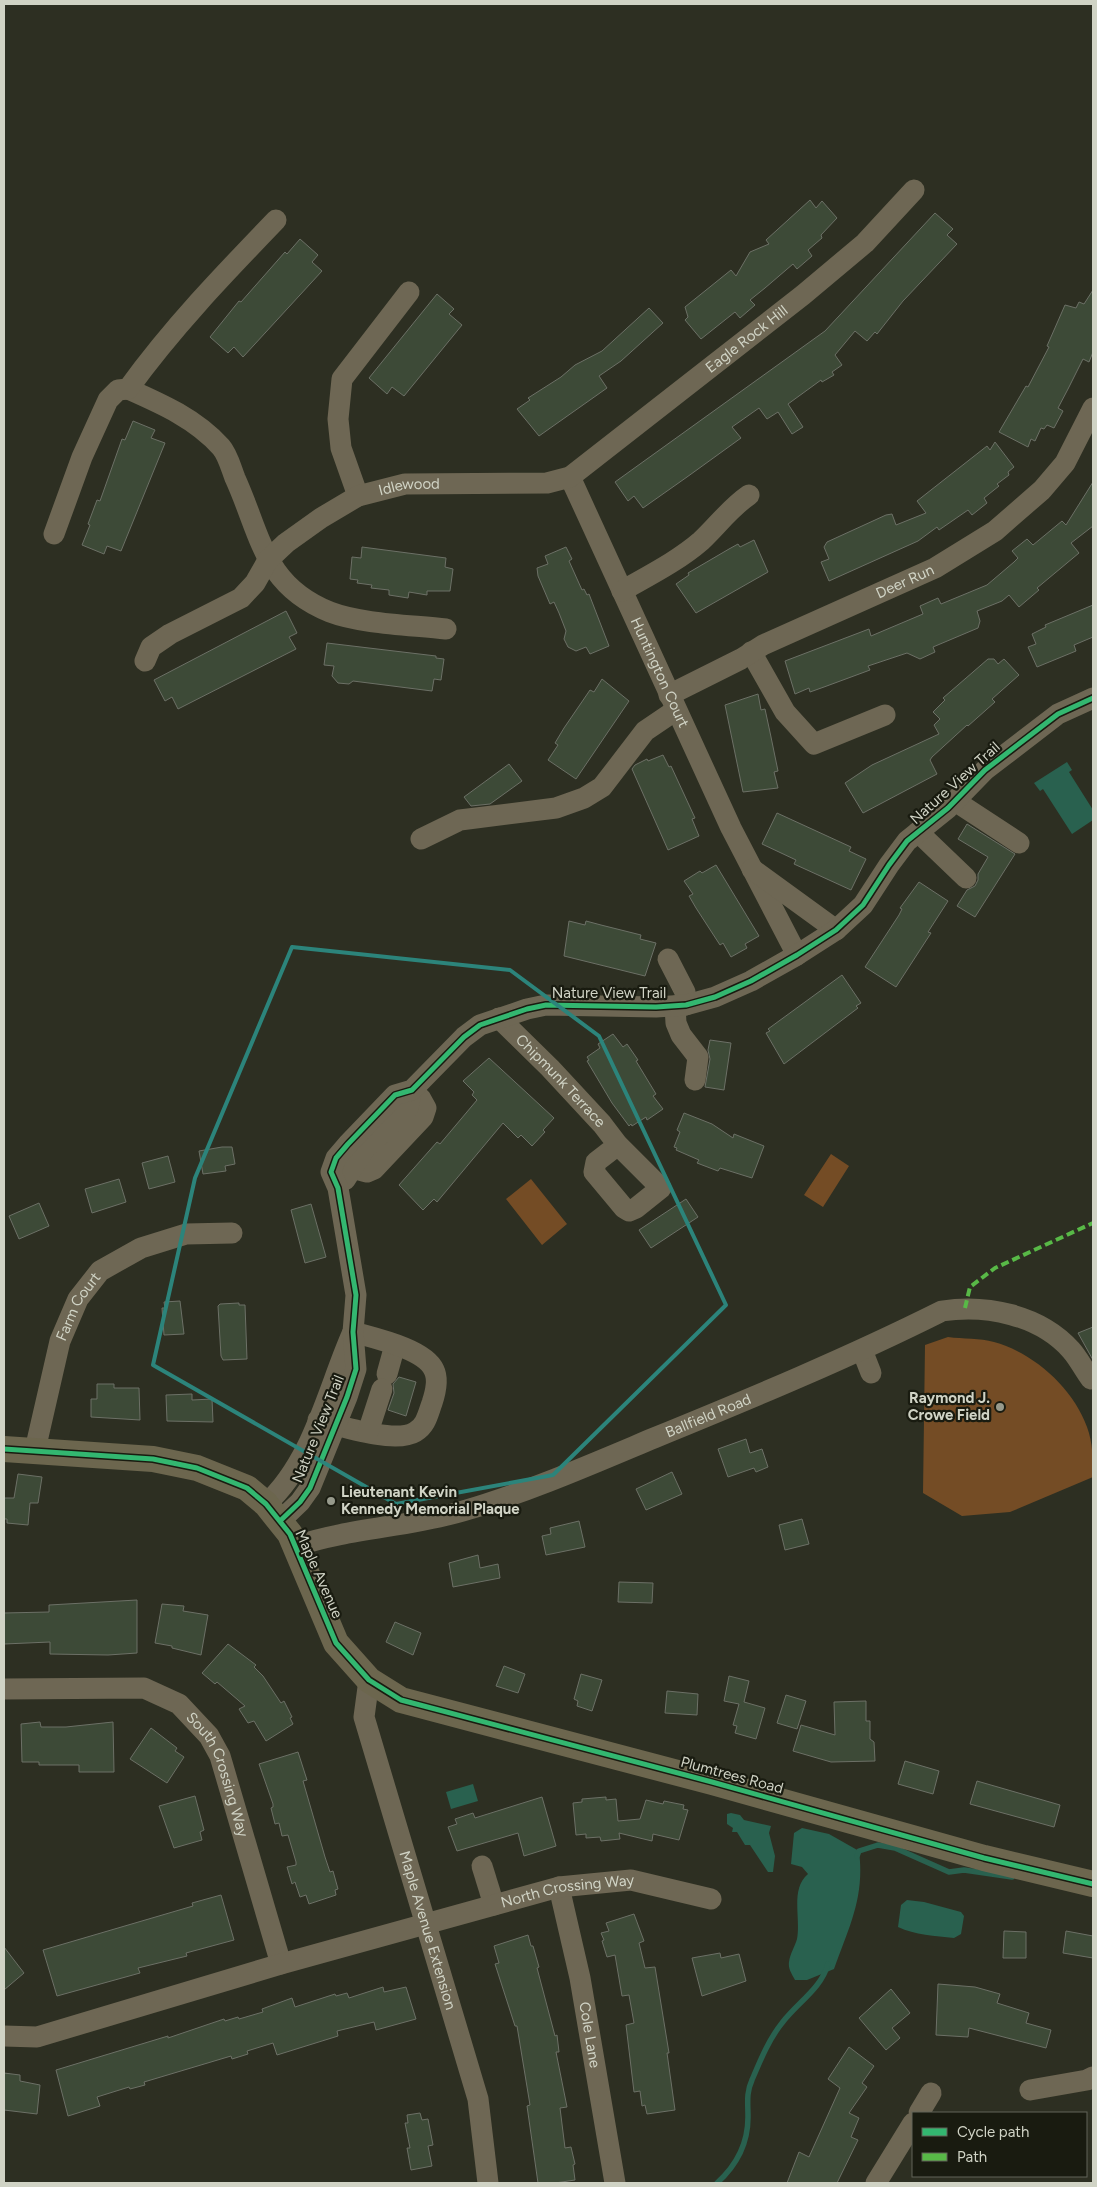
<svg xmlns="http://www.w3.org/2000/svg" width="1097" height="2187" font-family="Figtree,sans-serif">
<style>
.green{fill:#744c25}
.water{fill:#29614f}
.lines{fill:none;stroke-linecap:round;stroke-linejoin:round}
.stream{stroke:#29614f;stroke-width:5.5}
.building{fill:#3d4a37;stroke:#6c7066}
.minor{stroke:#6e6754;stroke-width:21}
.major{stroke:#6c664e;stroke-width:26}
.quiet{stroke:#58b947;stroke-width:4;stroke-dasharray:8 4;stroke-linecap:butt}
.cycleway-casing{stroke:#191b10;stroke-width:8}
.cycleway{stroke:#33b770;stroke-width:5}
.marked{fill:none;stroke:#2c847b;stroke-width:4;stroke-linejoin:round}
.poi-dot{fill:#979a8c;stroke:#191b10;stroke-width:2}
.labels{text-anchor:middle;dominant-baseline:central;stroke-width:4.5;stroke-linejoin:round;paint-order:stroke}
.street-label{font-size:15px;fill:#d0d3c5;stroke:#191b10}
.poi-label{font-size:15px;font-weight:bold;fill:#d0d3c5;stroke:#191b10;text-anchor:end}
</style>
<rect width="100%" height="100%" fill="#2d2f22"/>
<path class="green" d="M831,1154L849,1166L823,1207L804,1195Z
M531,1179L567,1224L542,1245L506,1199Z
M948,1337C963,1339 980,1338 994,1342C1034,1353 1073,1388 1087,1427C1093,1443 1093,1460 1093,1477L1010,1512L962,1516L923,1493L925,1345Z"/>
<path class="water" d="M1067,762L1072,770L1069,772L1093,810V820L1072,834L1043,789L1040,791L1034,783Z
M473,1784L478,1801L451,1809L446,1792Z
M731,1813L740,1815L744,1820L771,1826L769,1833L775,1856L773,1872H768L750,1845H745L737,1832H732L733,1828L727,1824V1814Z
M802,1828L829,1834L859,1851C865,1897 849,1927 834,1969L807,1980H795C792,1974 788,1969 789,1962C790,1954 795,1946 797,1939C801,1918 790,1889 808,1874L802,1867L791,1864L794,1833Z
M907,1900L924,1902L961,1912L964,1916L961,1934L954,1938C935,1936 915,1935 898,1927L901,1905Z"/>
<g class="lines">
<path class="stream" d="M857,1856L859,1851L878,1845L895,1848L949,1872L964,1870L1012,1877
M717,2183C737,2165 748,2144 748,2117C748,2103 746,2093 752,2080C760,2061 769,2039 782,2023C798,2002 821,1989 828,1964"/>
</g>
<path class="building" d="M810,200L816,208L822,201L837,218L821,235L822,238L808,250L812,256L797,269L793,264L765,288L750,300L755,305L740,318L735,312L701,339L685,320L688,317L685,307L731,270L736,276L750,252L769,244L766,240Z
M935,213L953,229L947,235L957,244L903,301L877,334L875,332L867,341L855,331L835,355L842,365L832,372L834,375L822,382L821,380L788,404L803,427L792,434L778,412L767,419L759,408L732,427L741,438L687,477L643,508L634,496L628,501L615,482L825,331Z
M300,239L318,255L312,262L322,271L243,357L234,347L228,353L210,337L239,301L241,302L285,252L287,254Z
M1093,290V352L1089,362L1083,359L1068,389L1058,408L1063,411L1054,428L1047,425L1044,429L1041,428L1035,441L1031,439L1028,447L999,432L1026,386L1028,387L1049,347L1047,346L1065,305L1076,308L1079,302L1084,304Z
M437,294L454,309L449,314L462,325L404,396L392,387L387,394L369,378Z
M649,308L663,323L621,361L599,376L607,388L539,436L517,409L530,400L528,398L561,377L575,365L602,351Z
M133,421L155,430L151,438L165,443L121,551L107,546L104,554L82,545L90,525L88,524L97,500L100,501L122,439L125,440Z
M995,442L1014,467L1008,472L1009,475L997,484L999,486L984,498L987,503L972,515L968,510L939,530L937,527L918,541L829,581L821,562L829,559L824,547L827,542L886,515L892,514L896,525L926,513L917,501L987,446L990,450Z
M1093,482V526L1071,543L1079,553L1037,588L1039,590L1019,607L1009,595L1002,601L977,611L980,621L978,628L933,647L935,652L920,659L907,653L868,666L870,670L824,687L810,692L809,688L795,694L785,661L869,629L871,636L923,614L920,606L938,598L941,604L987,585L1014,562L1018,558L1012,551L1027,539L1033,545L1062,521L1066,525Z
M754,540L768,572L696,613L676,584L689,575L688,573L729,549L738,544L740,547Z
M362,547L446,558L445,567L453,569L450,591H427V595L409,592L408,598L389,595V590L371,588L372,585L357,583L358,580L350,579L352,557L361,558Z
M566,547L572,559L569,561L582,590L584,589L587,595L589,594L609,646L590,654L586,647L576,651L568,647L564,639L566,631L559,613L554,602L550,604L538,576L537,568L548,564L545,556Z
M1093,605V637L1074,645L1076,651L1037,667L1028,647L1036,644L1032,634L1046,627L1045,625Z
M286,611L297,633L289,637L296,649L178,709L172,697L165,701L154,680Z
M327,643L436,656V658L444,659L441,680L434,679L432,691L353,681L349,684L338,683L332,676L334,666L324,665Z
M988,659H994L998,664L1004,659L1019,675L992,699L995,702L968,726L967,725L932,757L930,760L937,774L863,813L845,783L872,765L939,734L934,725L940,719L933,712L945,700L943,698Z
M602,679L629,701L576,779L548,760L558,745L555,743L564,728L590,690L594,692Z
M758,694L761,710L765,709L771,737L778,771L774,772L778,788L743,792L725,705Z
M663,755L669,767L671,766L695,818L692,819L699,836L668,850L632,769L635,765L647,759L648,761Z
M509,764L522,781L490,804L471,806L464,797Z
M777,813L851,847L849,851L866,859L851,890L794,864L796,860L762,844Z
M967,824L1015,854L975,917L957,906L967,890L975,886L978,880V874L988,857L958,839Z
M716,865L759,936L745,944L747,948L731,957L723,943L720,945L696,908L689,896L693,894L684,881L700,871L702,873Z
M919,882L948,901L928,932L931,933L896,987L865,967L899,915L902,909L900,908Z
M569,921L585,925L586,921L601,925L641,935L640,939L656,943L645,976L564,956Z
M842,975L861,1003L856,1006L858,1008L784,1064L766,1033L770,1031L768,1029Z
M613,1034L623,1047L627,1044L638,1060L636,1061L656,1094L653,1096L663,1109L647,1120L646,1117L632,1126L631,1124L629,1126L612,1103L587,1061L589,1060L587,1057L600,1048L598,1044Z
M710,1040L731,1043L724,1090L705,1087L710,1059L708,1050Z
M489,1058L554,1118L543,1130L545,1132L532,1146L521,1135L518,1138L503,1123L437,1202L434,1199L423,1210L399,1185L437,1142L440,1144L477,1100L472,1095L474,1092L463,1081Z
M684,1113L712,1124L733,1138L734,1134L764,1146L752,1178L720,1168L718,1171L697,1163L699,1160L676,1150L677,1148L674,1147L680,1132L677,1130Z
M222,1147H232L235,1164L225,1166L226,1171L203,1174L199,1151Z
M168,1156L175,1182L149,1189L142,1163Z
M119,1179L126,1202L92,1213L85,1189Z
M686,1199L698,1217L651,1248L639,1230Z
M39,1203L49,1226L19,1239L9,1216Z
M311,1204L326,1257L305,1263L291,1210Z
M180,1301L184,1334L164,1335L162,1308H165L164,1302Z
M239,1303V1305H245L247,1359L223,1360L221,1356L218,1306L220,1304Z
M1093,1327V1360L1078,1333Z
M399,1377L416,1382L406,1416L388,1410L394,1393L393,1384Z
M97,1384H114V1388H139L140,1420L91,1417V1399H97Z
M192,1394V1400L212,1399L213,1422L167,1421L166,1395Z
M746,1439L750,1453L762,1449L768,1467L756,1472L754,1468L728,1477L718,1449Z
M672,1472L682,1494L646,1510L636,1489Z
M18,1474L42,1477L38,1503H30L28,1525L7,1523V1519H4V1498H14Z
M802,1519L809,1544L785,1550L779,1525Z
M579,1521L585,1547L546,1555L542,1536L551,1534L550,1528Z
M478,1555L480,1568L498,1564L500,1578L453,1587L449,1563Z
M619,1582L653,1583L652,1603L618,1602Z
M137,1600V1653L108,1655L50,1654V1642L4,1644V1613L49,1612V1605Z
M162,1604L184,1606L183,1611L208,1615L201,1655L172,1648V1646L155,1643Z
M395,1622L421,1633L413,1655L386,1642Z
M228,1644L256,1665L254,1667L263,1676L281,1703L284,1701L292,1717L290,1718L293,1724L266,1741L254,1721L248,1723L239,1709L245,1706L217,1682L215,1684L202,1673Z
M504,1666L525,1674L518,1693L496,1686Z
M581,1674L602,1680L592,1711L577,1706L578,1701L574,1699Z
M729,1676L749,1681L744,1702L765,1708L756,1739L735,1733L737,1726L733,1725L739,1704L724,1701Z
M667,1691L698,1694L697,1715L665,1713Z
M786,1695L806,1701L797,1729L777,1723Z
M866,1701V1721H870V1739L874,1742L875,1761L831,1762L793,1751L801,1725L835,1735L834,1702Z
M40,1722L41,1727H66L113,1722L114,1772H79V1765H39V1762H22L21,1724Z
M151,1728L177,1748L175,1751L184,1757L167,1783L130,1759Z
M298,1752L307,1780L303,1781L325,1857L330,1872L333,1871L338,1889L335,1890L336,1895L309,1904L306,1895L300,1897L295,1882L292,1884L287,1867L296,1865V1862L288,1835L282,1836L279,1823L275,1824L271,1808L273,1807V1804L259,1764Z
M905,1761L939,1771L933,1794L898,1784Z
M977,1781L1060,1805L1054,1827L970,1804Z
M195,1796L204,1830L200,1832L202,1840L174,1848L159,1806Z
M542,1797L556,1846L524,1856L518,1833L457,1851L448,1827L457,1824L455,1819L473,1813L475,1818Z
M606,1797V1800L616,1799L618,1821L640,1819L646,1800L663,1804L664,1801L684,1805L683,1809L688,1810L679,1840L653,1834L652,1841L619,1833L620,1839L601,1841L600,1837L586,1838V1834L576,1835L573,1803L582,1802V1799Z
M221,1895L234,1940L186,1953L187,1956L138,1968L140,1973L57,1996L43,1950L193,1906L192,1903Z
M634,1914L644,1941L639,1943L645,1968L655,1967L669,2053H667L675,2110L647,2114L645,2105L642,2106L640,2091L634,2092L626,2025L634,2023L629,1995L622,1996L615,1955L607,1957L602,1941L604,1940L601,1933L609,1931L606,1923Z
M1004,1931L1026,1932V1958H1003Z
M1066,1931L1093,1936V1958L1063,1953Z
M528,1935L531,1946H533L539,1967L537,1968L555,2036L557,2035L559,2052H556L567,2107L560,2108L565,2148L571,2147L575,2164L573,2165L575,2180L555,2183H538L527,2106L530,2105L517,2026H515L495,1964L499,1963L494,1946Z
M4,1947L24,1973L4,1990Z
M720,1953L721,1958L739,1954L746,1981L702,1996L692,1958Z
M938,1984L975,1987L1000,1994L997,2003L1029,2013L1026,2023L1051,2030L1046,2048L969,2028L968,2037L936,2035Z
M383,1987L384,1992L406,1987L416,2019L376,2030L374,2022L337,2031L338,2036L277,2055L273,2043L247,2051L248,2054L232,2059L231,2056L144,2082L145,2085L130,2089L129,2087L97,2097L100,2106L68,2116L56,2070L168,2036V2038L224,2019L225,2021L238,2017L239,2019L263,2012L262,2009L292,1998L295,2007L335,1994L336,1996L347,1993L349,1998Z
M891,1989L910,2013L892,2028L900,2038L886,2050L859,2018Z
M849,2047L874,2066L862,2083L867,2087L849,2113L859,2118L851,2137L858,2140L837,2183H787L799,2152L809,2157L840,2088L828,2079Z
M4,2073L20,2075V2081L40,2085L37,2114L4,2110Z
M420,2113L422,2120L428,2119L433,2145L428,2146L432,2166L411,2170L407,2148H410L405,2123H408L407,2115Z"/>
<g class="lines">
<g class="minor">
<path d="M128,389C162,404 196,419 221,447C228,455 231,468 235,478C261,535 263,585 330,612C361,624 412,625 446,629"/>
<path id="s1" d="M570,477L731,828L797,955"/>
<path d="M358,496L341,448L338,419L342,379L409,292"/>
<path d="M54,534L82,457L108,400L118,390L128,389C172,328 224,274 276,220"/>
<path d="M622,591C648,576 678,561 701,541C718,525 730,508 749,495"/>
<path d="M751,652L785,712L814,744L885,715"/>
<path id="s2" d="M145,661L151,647L170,634L241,598L255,583L268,560L286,543L321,518L358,496L405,484L547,483L570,477L803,295L865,243L914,190"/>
<path id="s3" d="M669,695L741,659L763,645L935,568L995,531L1042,490L1065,463L1093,408"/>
<path d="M955,801L1019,843"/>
<path d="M918,832L966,878"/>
<path d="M421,839L460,820L556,808L584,798L602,787L645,731L676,710"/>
<path d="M752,869L836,930"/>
<path d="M668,959L685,992L686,1005"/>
<path d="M675,1006L676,1023L681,1035L698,1057L695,1080"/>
<path id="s4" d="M499,1018L550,1068L602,1124L618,1145L661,1188L636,1208L629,1211L624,1208L594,1172L596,1162L618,1145"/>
<path d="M352,1168L367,1172L374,1169L423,1117L426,1108L421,1099L412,1090"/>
<path d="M345,1180L364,1150L408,1108L412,1090"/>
<path d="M862,1350L871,1373"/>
<path d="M387,1374L395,1345"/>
<path d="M318,1420C341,1426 395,1444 415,1432C426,1426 428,1414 432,1403C435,1394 439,1380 434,1370C425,1349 374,1338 353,1332"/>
<path d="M368,1432L382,1389"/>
<path id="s5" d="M35,1450L60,1341L78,1299L100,1271L141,1248L186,1234L232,1233"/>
<path d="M266,1504C313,1461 327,1391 352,1334"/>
<path d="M280,1521L300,1502L310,1488L347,1397L356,1369L353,1332L356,1295L338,1188L331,1172L336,1158L348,1144L395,1095L412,1090L464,1037L480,1025L527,1009L546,1005L656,1007L686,1005L715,997L751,981L797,955L836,930L863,905L889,865L907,841L948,808L985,770L1058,714L1093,698"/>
<path id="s6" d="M296,1546C350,1528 409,1527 463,1511C528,1492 592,1464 654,1438C752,1398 848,1358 942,1311C986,1304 1040,1315 1071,1350C1079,1359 1084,1370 1091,1379"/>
<path id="s7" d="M369,1680L364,1717L478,2099L488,2183"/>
<path id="s8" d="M4,1689L144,1688L179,1704L209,1736L220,1756L281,1964"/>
<path d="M482,1866L494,1905"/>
<path id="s9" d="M559,1887L580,1978L615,2183"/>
<path id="s10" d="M4,2036L37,2037L281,1964L559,1887L631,1880L711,1899"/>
<path d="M1030,2090L1087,2080L1093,2077"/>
<path d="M919,2113L931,2093"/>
<path d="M876,2183L913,2123"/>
</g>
<path class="major" d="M4,1449L153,1459L197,1468L247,1488L266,1504L290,1534L336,1643L369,1680L401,1700L712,1782L984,1858L1093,1884"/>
<path class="quiet" d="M965,1308L970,1287L995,1268L1093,1223"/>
<g class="cycleway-casing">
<path id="cycleway" d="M4,1449L153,1459L197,1468L247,1488L266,1504L290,1534L336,1643L369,1680L401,1700L712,1782L984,1858L1093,1884
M280,1521L300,1502L310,1488L347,1397L356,1369L353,1332L356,1295L338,1188L331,1172L336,1158L348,1144L395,1095L412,1090L464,1037L480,1025L527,1009L546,1005L656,1007L686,1005L715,997L751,981L797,955L836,930L863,905L889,865L907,841L948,808L985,770L1058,714L1093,698"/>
</g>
<use href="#cycleway" class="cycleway"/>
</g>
<path class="marked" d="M292,947L510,970L599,1036L726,1305L553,1475L396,1504L153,1365L195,1178Z"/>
<g class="poi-dot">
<circle cx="1000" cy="1407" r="5"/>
<circle cx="331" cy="1501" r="5"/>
</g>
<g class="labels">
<g class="street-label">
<text stroke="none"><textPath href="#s2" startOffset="714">Eagle Rock Hill</textPath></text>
<text stroke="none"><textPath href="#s2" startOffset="328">Idlewood</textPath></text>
<text stroke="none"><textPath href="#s3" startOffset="262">Deer Run</textPath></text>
<text stroke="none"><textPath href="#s1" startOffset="215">Huntington Court</textPath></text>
<text transform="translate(955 783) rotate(-42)">Nature View Trail</text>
<text x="609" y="993">Nature View Trail</text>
<text stroke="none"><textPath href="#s4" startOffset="88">Chipmunk Terrace</textPath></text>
<text stroke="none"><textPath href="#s5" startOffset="151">Farm Court</textPath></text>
<text stroke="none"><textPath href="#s6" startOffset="434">Ballfield Road</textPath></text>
<text transform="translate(318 1429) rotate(-68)">Nature View Trail</text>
<text transform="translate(319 1574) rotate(66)">Maple Avenue</text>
<text transform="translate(732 1775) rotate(15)">Plumtrees Road</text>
<text stroke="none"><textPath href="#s8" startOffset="261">South Crossing Way</textPath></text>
<text stroke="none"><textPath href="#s10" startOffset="584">North Crossing Way</textPath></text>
<text stroke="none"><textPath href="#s7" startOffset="260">Maple Avenue Extension</textPath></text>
<text stroke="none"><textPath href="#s9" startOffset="151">Cole Lane</textPath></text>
</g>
<g class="poi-label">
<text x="990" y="1398">Raymond J.<tspan x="990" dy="17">Crowe Field</tspan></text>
<text x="341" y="1492" text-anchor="start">Lieutenant Kevin<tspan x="341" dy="17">Kennedy Memorial Plaque</tspan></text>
</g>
</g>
<rect width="1097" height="2187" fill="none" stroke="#d0d3c5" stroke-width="10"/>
<rect x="912" y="2112" width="175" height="65" fill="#191b10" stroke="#626558"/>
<rect x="922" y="2128" width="25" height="8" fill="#33b770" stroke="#626558"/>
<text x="957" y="2137" font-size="15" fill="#d0d3c5">Cycle path</text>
<rect x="922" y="2153" width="25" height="8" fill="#58b947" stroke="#626558"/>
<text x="957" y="2162" font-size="15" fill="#d0d3c5">Path</text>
</svg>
